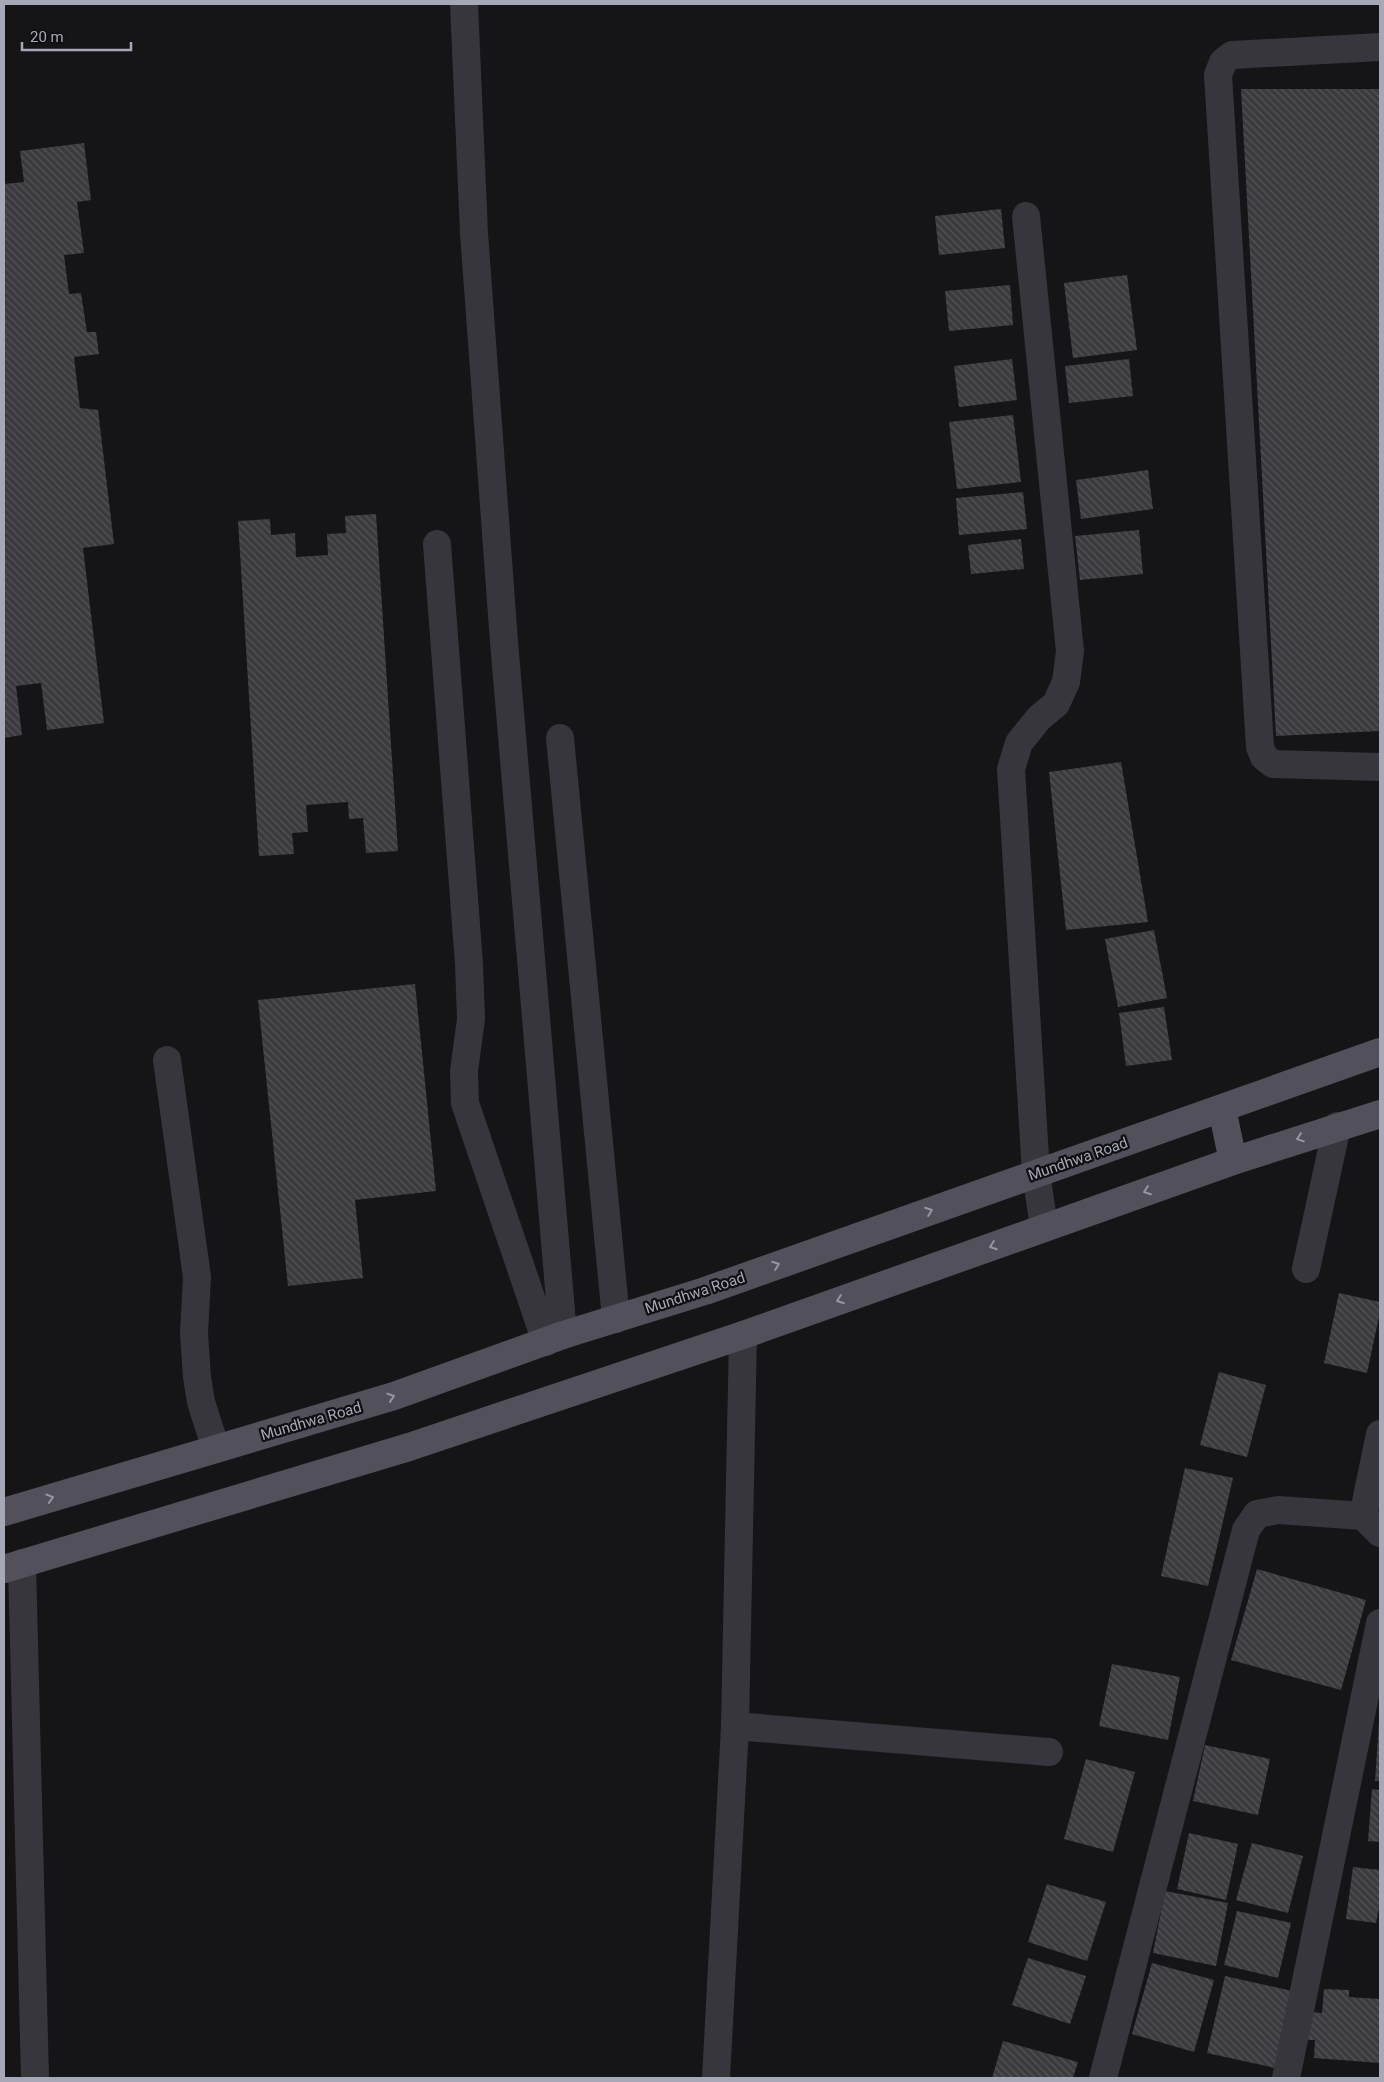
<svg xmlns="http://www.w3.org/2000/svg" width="1384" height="2082" font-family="Roboto,sans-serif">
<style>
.building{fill:url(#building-back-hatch)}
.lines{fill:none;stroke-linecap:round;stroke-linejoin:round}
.minor{stroke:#36363c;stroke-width:28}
.major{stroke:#52515b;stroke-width:28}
.oneway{stroke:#9596a5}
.labels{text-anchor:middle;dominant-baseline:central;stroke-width:4.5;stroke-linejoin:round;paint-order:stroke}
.street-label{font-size:15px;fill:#a6a7b7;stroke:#101012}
</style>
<defs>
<pattern id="building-back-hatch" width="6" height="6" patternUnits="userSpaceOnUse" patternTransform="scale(1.25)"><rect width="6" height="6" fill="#3a3a3f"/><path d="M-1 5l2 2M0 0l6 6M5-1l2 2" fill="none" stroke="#545458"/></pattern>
</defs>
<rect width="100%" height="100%" fill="#151517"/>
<path class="building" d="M1241,89H1380V731L1276,736Z
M84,143L91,200L77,202L84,253L64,255L69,294L81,293L87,332H96L99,354L74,357L80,408L98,410L114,544L83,548L104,723L47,730L41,683L16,686L22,735L4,738V184L24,182L20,151Z
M1001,209L1005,248L939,255L935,216Z
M1127,275L1137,350L1073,358L1064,283Z
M1010,285L1013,325L949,331L945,291Z
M1012,359L1017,400L959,407L954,366Z
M1129,359L1133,396L1069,403L1065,366Z
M1013,415L1021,482L957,489L949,422Z
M1148,470L1153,509L1081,519L1076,480Z
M1023,492L1027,529L959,535L956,498Z
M376,514L398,851L366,853L363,818L349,819L348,802L306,805L308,832L292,833L294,854L259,856L238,521L270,519L271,535L295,533L296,557L328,555L327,534L346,533L345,516Z
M1139,530L1143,574L1080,580L1075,536Z
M1021,539L1024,569L971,574L968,545Z
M1121,762L1148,922L1066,930L1049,772Z
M1154,930L1167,998L1118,1007L1105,939Z
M415,984L436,1191L355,1200L363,1278L288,1286L258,1000Z
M1164,1007L1172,1060L1126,1066L1119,1013Z
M1339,1293L1380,1302V1312L1367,1373L1324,1363Z
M1219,1372L1266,1385L1247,1457L1200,1445Z
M1185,1468L1233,1478L1208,1586L1161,1576Z
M1257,1569L1366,1600L1341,1690L1231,1660Z
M1112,1664L1180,1677L1168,1740L1099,1726Z
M1379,1721H1380V1781H1375Z
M1205,1745L1270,1759L1258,1815L1193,1801Z
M1086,1759L1135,1772L1113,1852L1064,1839Z
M1372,1789L1380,1790V1842L1368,1841Z
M1189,1833L1238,1844L1226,1900L1177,1889Z
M1252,1843L1303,1856L1288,1913L1236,1900Z
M1353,1867L1380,1870V1903L1376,1923L1346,1919Z
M1047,1884L1106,1902L1087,1961L1028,1942Z
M1165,1891L1228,1903L1216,1966L1153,1953Z
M1237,1911L1291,1923L1278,1978L1224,1965Z
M1028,1958L1086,1976L1070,2024L1012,2005Z
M1152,1963L1214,1980L1194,2052L1132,2034Z
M1225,1976L1292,1991L1275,2068L1207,2053Z
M1324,1989L1349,1990V1997L1380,1999V2063L1314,2058L1315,2040H1308L1310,2012L1322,2013Z
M1003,2041L1078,2062L1073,2078H992Z"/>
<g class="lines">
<path class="minor" d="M464,4L474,233L504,642L563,1335
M1380,47L1232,55L1223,62L1218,75L1260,747L1264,757L1273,764L1380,767
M1026,216L1070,651L1066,682L1056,704L1039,718L1019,743L1011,769L1036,1173L1044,1227
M437,544L469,964L471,1019L464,1071L465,1103L546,1342
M560,738L616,1319
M167,1060L197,1277L194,1334L197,1377L201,1402L216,1449
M1306,1269L1337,1126
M1363,1516L1380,1434
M22,1563L35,2078
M735,1726L1049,1752
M716,2078L735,1726L743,1335
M1103,2078L1246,1530L1257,1514L1278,1510L1363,1516L1380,1533
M1286,2078L1380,1623"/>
<path class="major" d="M1222,1109L1233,1161
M4,1512L394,1396L563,1335L705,1291L1380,1052
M4,1569L409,1447L743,1335L1233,1161L1380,1114"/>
</g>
<defs><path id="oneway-chevron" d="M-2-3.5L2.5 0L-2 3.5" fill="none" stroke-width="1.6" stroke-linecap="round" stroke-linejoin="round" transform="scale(1.25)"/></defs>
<g class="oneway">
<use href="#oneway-chevron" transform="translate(1300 1138) rotate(162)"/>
<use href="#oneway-chevron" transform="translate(1147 1191) rotate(160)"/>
<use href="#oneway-chevron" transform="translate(929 1211) rotate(-20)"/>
<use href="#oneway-chevron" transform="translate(993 1246) rotate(160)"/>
<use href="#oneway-chevron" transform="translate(776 1265) rotate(-20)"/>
<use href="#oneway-chevron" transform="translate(840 1300) rotate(160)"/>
<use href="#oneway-chevron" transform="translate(391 1397) rotate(-18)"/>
<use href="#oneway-chevron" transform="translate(50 1498) rotate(-17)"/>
</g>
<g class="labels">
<g class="street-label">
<text transform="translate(1078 1159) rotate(-19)">Mundhwa Road</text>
<text transform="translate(695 1293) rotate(-18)">Mundhwa Road</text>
<text transform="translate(311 1421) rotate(-16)">Mundhwa Road</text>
</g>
</g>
<rect width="1384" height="2082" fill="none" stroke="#a6a7b7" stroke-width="10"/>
<path d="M22 42v8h109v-8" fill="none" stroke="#a6a7b7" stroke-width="2.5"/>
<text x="30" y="42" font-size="15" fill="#a6a7b7" stroke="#101012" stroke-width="4" paint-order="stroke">20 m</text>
</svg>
